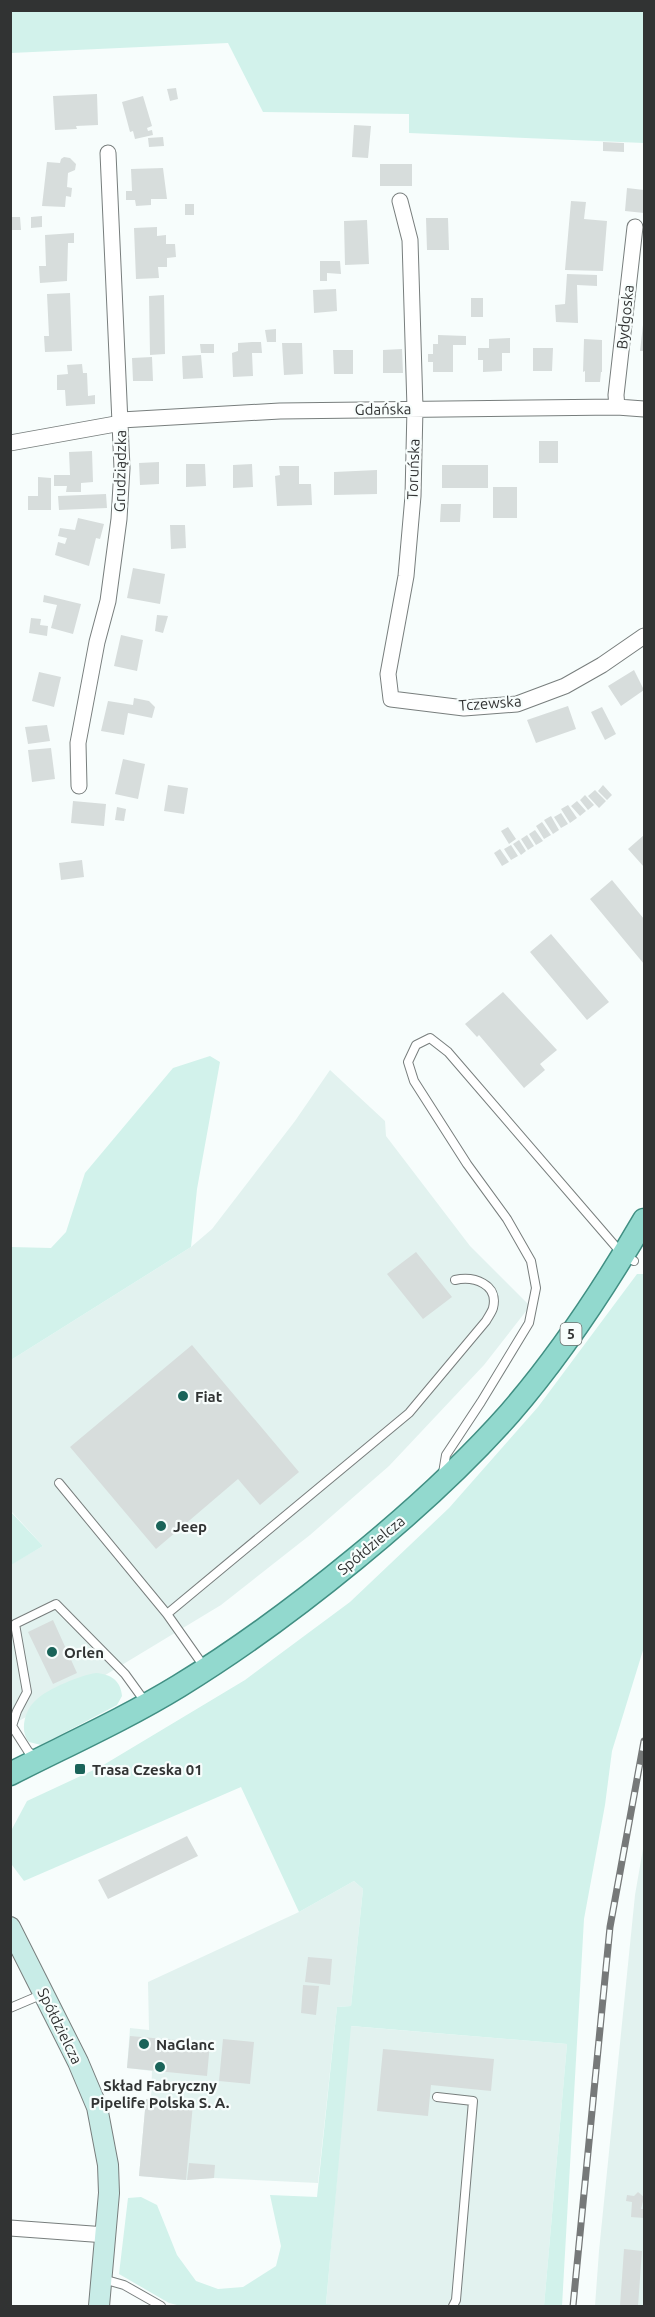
<svg xmlns="http://www.w3.org/2000/svg" width="655" height="2317" font-family="Ubuntu,sans-serif">
<style>
.built{fill:#e2f2ef}
.green{fill:#d2f2eb}
.building{fill:#d7dddc}
.lines{fill:none;stroke-linecap:round;stroke-linejoin:round}
.lane-casing{stroke:#787e7d;stroke-width:10}
.street-casing{stroke:#787e7d;stroke-width:17}
.secondary-casing{stroke:#787e7d;stroke-width:22}
.primary-casing{stroke:#418f83;stroke-width:25}
.lane{stroke:#fff;stroke-width:8}
.street{stroke:#fff;stroke-width:15}
.secondary{stroke:#c8ece7;stroke-width:20}
.primary{stroke:#92d9ce;stroke-width:22}
.rail-casing{stroke:#767979;stroke-width:7}
.rail{stroke:#f7fdfc;stroke-width:4.5;stroke-dasharray:14;stroke-linecap:butt}
.poi-dot{fill:#1a6359;stroke:#f7fdfc;stroke-width:2}
.labels{text-anchor:middle;dominant-baseline:central;stroke-width:4.5;stroke-linejoin:round;paint-order:stroke}
.shield{fill:#f7fdfc;stroke:#6c706f;stroke-width:1.5}
.shield-label{font-size:14px;font-weight:bold;fill:#313333}
.street-label{font-size:15px;fill:#313333;stroke:#f7fdfc}
.poi-label{font-size:15px;font-weight:bold;fill:#313333;stroke:#f7fdfc;text-anchor:start}
</style>
<rect width="100%" height="100%" fill="#f7fdfc"/>
<path class="built" d="M330,1070L385,1121L386,1136L470,1246L530,1306L484,1365L389,1466L310,1535L221,1605L97,1680L11,1725L10,1565L43,1546L11,1511V1360L191,1247L212,1229L295,1121Z
M644,1843V2306H595L599,2251L635,1895Z
M354,1881L363,1889L351,2006L337,2007L318,2183L214,2178L186,2180L139,2176L146,2099H151L152,2071L127,2068L130,2028L149,2030L148,1982L299,1912Z
M350,2026L567,2044L544,2306L326,2305Z"/>
<path class="green" d="M10,11H644V143L409,133V114L263,112L228,43L11,53Z
M210,1056L220,1062L197,1189L191,1247L11,1360V1247L51,1248L66,1232L85,1173L173,1068Z
M637,1274H644V1647L612,1751L605,1805L584,1919L562,2306H544L567,2044L351,2026L326,2304L345,2306H181L169,2303L119,2274L128,2198L141,2197L157,2205L177,2255L196,2281L218,2289L243,2287L276,2266L281,2246L270,2195L317,2197L337,2007L351,2006L363,1889L354,1881L299,1912L241,1787L24,1881L12,1865V1829L27,1801L100,1767L245,1680L350,1602L449,1508L538,1407Z
M10,1511L43,1546L11,1565H10Z
M96,1673C111,1674 121,1681 122,1696L117,1705L41,1745L29,1742C19,1731 25,1709 36,1700C47,1689 81,1675 96,1673Z"/>
<path class="building" d="M176,88L178,99L170,101L167,89Z
M97,94L98,125L76,126L77,129L55,130L53,96Z
M143,96L152,126L147,128L148,131L152,130L153,135L135,139L133,131L130,132L122,102Z
M354,125L371,126L368,158L352,157Z
M163,137L164,146L149,147L148,138Z
M603,142L624,143V152L603,151Z
M64,157L70,158L76,164L75,170L68,173L67,187L72,188L71,197L66,196L65,207L42,206L47,162L60,163L61,159Z
M380,164H412V186H380Z
M163,168L167,199H151V205L136,206L135,200H126V191H132L131,169Z
M627,188L644,190V213L625,211Z
M571,201L586,202L584,219L607,221L603,271L565,270Z
M185,204H194V215H185Z
M42,216V227L31,228V217Z
M10,217H20L21,230H10Z
M426,218H448L449,250H427Z
M367,220L369,264L345,265L344,221Z
M157,227V236L166,235V244H175L176,257L167,258V267H158L159,278L136,279L134,228Z
M74,233V243H68L67,281L40,283L39,266H46L45,235Z
M320,261H340L341,274L327,273V281H320Z
M567,274L597,275V286L577,285L578,323L556,322L555,305L565,304Z
M336,289L337,311L314,313L313,290Z
M70,293L72,351L45,352L44,336H49L47,294Z
M164,295L165,354L150,355L149,296Z
M471,298H483V317H471Z
M643,325H644V351H640Z
M276,329V342H267L265,330Z
M438,335L466,336V345H453V372H433V362H428V354H433V344H438Z
M510,338V353H502V371L483,372V360H478V348H489V339Z
M584,339L602,340V372H601L600,382H585V371L583,372Z
M252,342H261L262,353H252L253,376L233,377L232,353L238,351V343Z
M282,343H302L303,374L284,375Z
M200,344H214V353H201Z
M533,348H553L552,371H533Z
M402,349L403,373H383V350Z
M333,350H353V374H334Z
M201,355L203,378L183,379L182,356Z
M152,357L153,381H133L132,358Z
M82,364L83,373H87L88,396L95,395V404L66,406L65,390H57V375L68,374L67,365Z
M539,441H558V463H539Z
M92,451L93,482L81,483V492H66L67,486H54V475H70L69,452Z
M159,462V484L140,485L139,463Z
M186,464H205L206,486L186,487Z
M252,464L253,487L233,488V465Z
M442,465H488V488H442Z
M279,466H299V484H311L312,505L277,506L275,476L280,475Z
M377,470V494L334,495V472Z
M38,477L51,478V510H28V496H38Z
M493,487H517V518H493Z
M106,494L107,508L59,510L58,496Z
M441,504H461L460,522H440Z
M78,518L104,524L100,539L96,538L89,566L55,555L58,542L65,544L67,538L58,536L60,528L75,530Z
M170,525H185L186,548L171,549Z
M133,568L165,574L160,604L127,598Z
M44,595L81,604L73,634L51,628L57,605L43,602Z
M157,615L168,616L163,633L155,631Z
M31,618L41,619L40,625L48,626L47,636L29,633Z
M121,635L143,640L137,671L114,666Z
M634,670L644,690L621,706L608,686Z
M39,672L61,677L54,707L32,701Z
M134,698L149,701L155,707L152,718L128,713L124,735L101,731L108,701L133,705Z
M568,706L576,729L536,743L527,720Z
M602,707L616,734L605,740L591,712Z
M47,725L50,741L28,744L25,727Z
M51,748L55,779L32,782L28,750Z
M123,759L145,764L138,799L115,794Z
M168,785L188,788L184,814L164,811Z
M603,785L612,795L607,800L598,791Z
M595,790L606,801L599,808L588,796Z
M585,795L594,805L588,810L580,800Z
M73,801L106,804L104,826L71,823Z
M577,801L586,811L580,816L571,806Z
M568,805L577,818L570,823L561,809Z
M117,807L126,809L124,821L115,820Z
M561,813L568,824L561,828L554,817Z
M551,816L559,830L553,834L544,820Z
M542,822L551,835L544,839L536,826Z
M508,827L516,839L509,844L501,831Z
M535,830L543,841L536,845L529,834Z
M527,835L534,846L528,850L521,839Z
M644,835V867L628,849Z
M519,840L526,851L521,855L513,844Z
M511,845L518,856L511,860L504,849Z
M500,849L509,862L502,866L494,853Z
M82,860L84,877L61,880L59,863Z
M612,880L644,919V964L590,899Z
M551,934L609,1002L587,1020L530,952Z
M503,992L557,1050L540,1064L545,1070L524,1088L479,1035L477,1037L465,1024Z
M416,1252L452,1297L423,1319L387,1274Z
M192,1345L299,1472L260,1505L238,1479L156,1549L70,1447Z
M53,1620L77,1673L53,1684L28,1632Z
M187,1836L198,1856L108,1899L98,1880Z
M308,1957L332,1959L330,1985L305,1982Z
M303,1985L319,1986L316,2015L301,2013Z
M130,2036L210,2043L207,2076L127,2068Z
M223,2039L254,2042L250,2084L219,2081Z
M383,2049L494,2059L491,2091L431,2085L428,2116L377,2111Z
M146,2099L193,2104L186,2180L139,2176Z
M189,2163L215,2165L214,2178L187,2180Z
M638,2192L644,2197L641,2209H644V2218L631,2217L632,2202L626,2201L627,2195L634,2196Z
M624,2249L642,2251L638,2306H620Z"/>
<g class="lines">
<g class="lane-casing">
<path id="lane" d="M443,1473L446,1455L481,1402L529,1323L536,1288L531,1261L507,1219L467,1164L414,1081L408,1062L416,1045L430,1038L448,1052L623,1255L634,1261
M59,1483L167,1614L205,1668
M167,1614L409,1413L486,1321C488,1317 492,1312 493,1308C499,1284 474,1276 455,1280
M36,1758L28,1751L12,1726L17,1711L27,1692L15,1624L56,1604L125,1674L146,1703
M10,2008L43,1994
M437,2097L473,2101L456,2300L453,2306
M103,2279L124,2285L161,2306"/>
</g>
<g class="street-casing">
<path id="street" d="M400,201L410,240L415,408L413,496L406,576L388,674L391,699L464,708L517,704L565,686L602,665L644,636
M617,407L616,395L635,227
M121,420L280,411L617,407L644,409
M10,443L121,423
M79,786L78,743L97,642L108,601L119,519L122,468L108,153
M10,2228L106,2235"/>
</g>
<g class="secondary-casing">
<path id="secondary" d="M10,1927L78,2062L97,2107L108,2165L109,2193L99,2306"/>
</g>
<g class="primary-casing">
<path id="primary" d="M10,1774C67,1745 125,1719 179,1686C241,1648 299,1605 355,1559C410,1514 463,1466 510,1413C561,1354 605,1287 644,1220"/>
</g>
<use href="#lane" class="lane"/>
<use href="#street" class="street"/>
<use href="#secondary" class="secondary"/>
<use href="#primary" class="primary"/>
<g class="rail-casing">
<path id="rail" d="M573,2306L610,1927L644,1741"/>
</g>
<use href="#rail" class="rail"/>
</g>
<g class="poi-dot">
<circle cx="183" cy="1396" r="6"/>
<circle cx="161" cy="1526" r="6"/>
<circle cx="52" cy="1652" r="6"/>
<rect x="74" y="1763" width="12" height="12" rx="3"/>
<circle cx="144" cy="2044" r="6"/>
<circle cx="160" cy="2067" r="6"/>
</g>
<g class="labels">
<rect class="shield" x="560.5" y="1323" width="21" height="22" rx="4.5"/>
<g class="shield-label">
<text x="571" y="1334">5</text>
</g>
<g class="street-label">
<text transform="translate(625 317) rotate(-84)">Bydgoska</text>
<text transform="translate(383 409) rotate(-1)">Gdańska</text>
<text transform="translate(413 469) rotate(-88)">Toruńska</text>
<text transform="translate(120 471) rotate(-89)">Grudziądzka</text>
<text transform="translate(490 703) rotate(-4)">Tczewska</text>
<text transform="translate(371 1545) rotate(-40)">Spółdzielcza</text>
<text transform="translate(60 2026) rotate(64)">Spółdzielcza</text>
</g>
<g class="poi-label">
<text x="195" y="1396">Fiat</text>
<text x="173" y="1526">Jeep</text>
<text x="64" y="1652">Orlen</text>
<text x="92" y="1769">Trasa Czeska 01</text>
<text x="156" y="2044">NaGlanc</text>
<text x="160" y="2085" text-anchor="middle">Skład Fabryczny<tspan x="160" dy="17">Pipelife Polska S. A.</tspan></text>
</g>
</g>
<rect width="655" height="2317" fill="none" stroke="#313333" stroke-width="24"/>
</svg>
